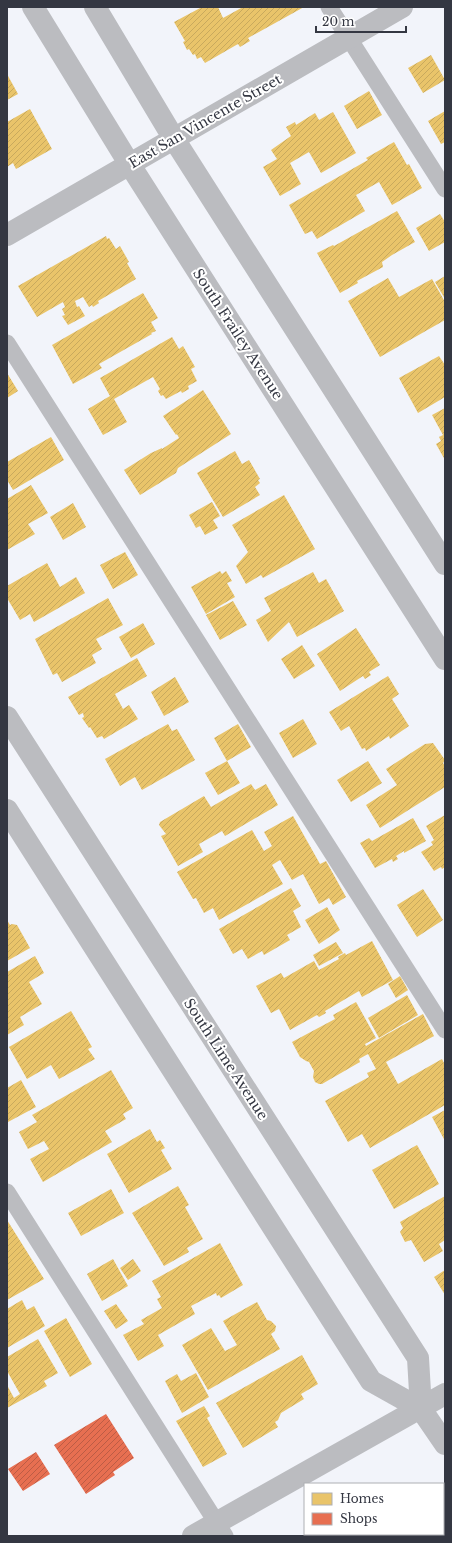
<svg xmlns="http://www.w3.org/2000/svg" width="452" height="1543" font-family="'Libre Baskerville',serif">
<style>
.homes{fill:url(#homes-hatch)}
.shops{fill:url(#shops-hatch)}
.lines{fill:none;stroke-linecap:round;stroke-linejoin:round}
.lane{stroke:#bbbcc0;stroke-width:17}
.street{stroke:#bbbcc0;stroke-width:22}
.labels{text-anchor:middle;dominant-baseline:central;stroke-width:4;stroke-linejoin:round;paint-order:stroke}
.street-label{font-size:14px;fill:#343742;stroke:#fff}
</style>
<defs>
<pattern id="homes-hatch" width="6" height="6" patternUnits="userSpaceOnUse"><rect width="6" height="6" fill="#e9c46a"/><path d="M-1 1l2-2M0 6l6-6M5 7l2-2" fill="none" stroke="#c8a95d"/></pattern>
<pattern id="shops-hatch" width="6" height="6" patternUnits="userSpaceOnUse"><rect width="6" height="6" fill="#e76f51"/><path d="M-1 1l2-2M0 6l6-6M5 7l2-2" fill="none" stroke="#bc5c45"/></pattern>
</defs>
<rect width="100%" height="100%" fill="#f2f4fa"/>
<path class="homes" d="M202,7H218L223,18L243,7H304L248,38L250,41L240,47L238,44L205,63L201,57L197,59L195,54L193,55L189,49L187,50L183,42L185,41L174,22Z
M431,55L445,80L423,93L408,68Z
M7,74L18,94L7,100Z
M369,91L382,115L357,129L344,106Z
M30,109L52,149L16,169L13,163L7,167V122Z
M445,111V142L441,144L428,121Z
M333,112L356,153L321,173L309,152L290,163L301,184L280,196L263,167L277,159L271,150L291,136L286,127L295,122L296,125L315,113L319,120Z
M394,142L407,165L409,164L422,188L392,205L379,182L356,195L365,211L317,239L312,231L305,234L289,205L368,160L366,158Z
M397,211L415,242L392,255L382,262L383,267L357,281L358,283L340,293L317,253L333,245L334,246Z
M440,214L445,222V242L429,251L416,228Z
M106,236L107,239L109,238L116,249L120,246L129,262L127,263L136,279L98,301L99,303L93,307L92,305L89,307L83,297L75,301L77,307L79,306L85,316L68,325L62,316L65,315L62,309L65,307L63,302L37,317L18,286Z
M445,276V299L435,282Z
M388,278L399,297L432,279L445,302V320L380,357L348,301Z
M143,293L158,318L151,322L156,331L151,333L152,334L99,364L102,368L73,384L52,345Z
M172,337L179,349L183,346L195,367L191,369L197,381L188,386L189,389L182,393L181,391L166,399L163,395L161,396L158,391L160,389L153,377L114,399L127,422L103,435L88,409L110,396L100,378Z
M439,356L445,365V397L418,413L399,378Z
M7,373L18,391L7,398Z
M203,390L231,434L178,468L176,473L140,495L124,470L151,453L162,448V449L179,438L177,434L176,435L163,416Z
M445,408V460L436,444L441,441L439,437L443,435L432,415Z
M51,437L64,460L13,490L7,480V462Z
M235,451L242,464L249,460L260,479L258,480L260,483L255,487L260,495L223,517L197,473Z
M31,485L48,513L28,524L35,534L7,550V499Z
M284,495L315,549L263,578L261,575L246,584L236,566L248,552L232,525Z
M212,502L220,516L213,520L218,528L205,535L200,526L196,528L189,515Z
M73,503L86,527L63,540L50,517Z
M125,552L138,575L113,589L100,565Z
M47,563L60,587L76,577L85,593L34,622L30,614L20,620L7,598V586Z
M220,571L222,574L226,571L232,581L227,583L235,597L206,614L191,587Z
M313,572L319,583L326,579L344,611L297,637L289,622L268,642L256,620L271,611L264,598Z
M108,598L123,625L96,639L102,649L92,655L96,663L62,682L57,673L53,675L35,639Z
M233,601L247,625L220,640L206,615Z
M143,623L155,644L131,658L119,637Z
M356,628L380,665L369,672L371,675L365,679L363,676L340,691L317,654Z
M302,645L315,666L294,679L281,659Z
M137,658L147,676L115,694L123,709L129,705L138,719L104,739L102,736L97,738L90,727L89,728L82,718L84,717L83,713L79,715L68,697Z
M388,676L399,694L392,699L409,726L390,739L389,736L366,751L365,748L362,749L349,726L341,731L329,712Z
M175,677L189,702L164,716L151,692Z
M303,719L317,744L293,758L279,733Z
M168,724L172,731L177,729L195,760L142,790L135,777L120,786L105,759Z
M238,724L251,747L227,761L240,783L218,795L205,773L227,761L214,738Z
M433,743L445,760L443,763L445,766V787L380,828L366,805L397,785L386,769L425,744Z
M368,761L382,783L351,802L337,780Z
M251,784L255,790L266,784L278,805L225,836L222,831L199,844L203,852L178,866L161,836L166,834L159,825L160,822L204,796L211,807Z
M445,815V867L442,869L441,867L434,871L421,852L433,845L431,842L434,840L426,826Z
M293,816L320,864L326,861L346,897L333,905L329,898L319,904L303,874L292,880L280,860L272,865L283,884L219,920L213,908L204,913L196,898L193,899L177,872L252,830L264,851L272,846L264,832Z
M413,818L426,841L404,853V851L396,856L398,859L393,862L392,859L375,868L360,843L369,838L372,841Z
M291,888L301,906L293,911L301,927L287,935L290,940L264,955L262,951L248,959L242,949L233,954L219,929Z
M423,889L443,920L417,937L397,905Z
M327,907L340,930L319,944L305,920Z
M7,920L10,925L12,924L17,925L30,948L7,961Z
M372,941L393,980L362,997L359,991L325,1011L326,1013L319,1017L317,1015L290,1030L279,1009L271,1013L256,986L281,973L284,978L314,961L319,970L339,959L338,957L343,954L345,953L346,955Z
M336,942L343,953L319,966L313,955Z
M35,956L44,973L29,982L42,1004L20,1017L24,1025L7,1035V972Z
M400,976L408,990L396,998L388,984Z
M407,995L418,1015L379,1038L368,1018Z
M356,1002L376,1038L365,1044L366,1046L423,1014L434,1036L386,1062L398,1084L442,1059L445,1065V1105L370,1148L362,1134L348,1142L325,1101L369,1077L367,1073L376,1069L368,1054L359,1059L360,1062L322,1084H319L315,1082L313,1077L314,1071L309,1062L306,1061L300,1057L292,1042L335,1019L333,1015Z
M71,1011L92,1047L88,1049L95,1059L59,1079L51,1065L27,1079L9,1047Z
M111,1070L133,1108L123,1114L126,1119L105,1131L112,1142L43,1182L30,1159L49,1149L44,1141L28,1149L19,1132L37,1122L32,1115Z
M21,1080L36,1107L8,1122L7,1088Z
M445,1110V1141L432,1117Z
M150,1129L157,1142L160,1140L165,1148L161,1150L172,1169L129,1193L107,1154Z
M417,1145L439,1184L394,1209L372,1170Z
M178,1186L189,1205L185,1207L203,1239L187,1248L189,1252L164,1266L132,1213Z
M111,1189L124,1213L81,1236L68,1213Z
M445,1196V1240L439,1244L443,1251L424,1262L411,1240L405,1242L400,1232L403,1228L400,1222Z
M7,1220L44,1279L7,1300Z
M220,1243L243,1285L221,1298L219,1295L217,1296L216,1293L191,1306L195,1314L158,1335L164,1346L138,1361L123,1335L144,1324L141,1320L162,1308L157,1299L161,1297L152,1281Z
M113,1259L128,1286L102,1301L87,1274Z
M133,1259L141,1271L128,1280L120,1268Z
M445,1270V1295L434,1277Z
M22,1300L27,1310L34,1306L45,1326L7,1348V1309Z
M257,1302L267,1320L271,1321L276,1326L275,1331L271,1334L280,1349L208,1390L182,1345L211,1328L225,1351L237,1345L223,1321Z
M116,1304L128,1321L116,1329L104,1311Z
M66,1318L92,1364L70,1377L44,1331Z
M38,1339L58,1373L44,1381L47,1386L7,1408V1385L14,1398L20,1394L7,1371V1357Z
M302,1355L318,1384L301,1394L304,1399L281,1413L278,1420L275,1422L278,1427L243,1448L216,1403Z
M196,1373L209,1397L182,1413L165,1381L177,1374L181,1381Z
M204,1406L210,1416L207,1418L227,1454L203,1467L176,1421Z"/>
<path class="shops" d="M106,1414L134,1458L113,1472L115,1475L86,1494L54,1445Z
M36,1452L50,1474L23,1491L8,1469Z"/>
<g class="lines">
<path class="lane" d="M329,7L445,189
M7,343L445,1030
M7,1192L225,1536"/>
<path class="street" d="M33,7L130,165L445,659
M95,7L174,139L445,564
M7,235L402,7
M7,717L418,1358L421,1409
M7,810L371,1381L421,1409L445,1444
M193,1536L445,1394"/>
</g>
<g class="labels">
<g class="street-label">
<text transform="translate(205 121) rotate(-30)">East San Vincente Street</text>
<text transform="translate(238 334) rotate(57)">South Frailey Avenue</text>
<text transform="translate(226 1059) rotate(57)">South Lime Avenue</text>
</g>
</g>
<rect width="452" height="1543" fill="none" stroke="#343742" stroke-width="16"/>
<rect x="304" y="1483" width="140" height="52" fill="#ffffff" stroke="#aeafb3"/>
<rect x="312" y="1493" width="20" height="12" fill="#e9c46a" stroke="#aeafb3"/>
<text x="340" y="1503" font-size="12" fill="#343742">Homes</text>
<rect x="312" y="1513" width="20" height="12" fill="#e76f51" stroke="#aeafb3"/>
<text x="340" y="1523" font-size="12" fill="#343742">Shops</text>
<path d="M316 26v6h90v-6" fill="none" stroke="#343742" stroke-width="2"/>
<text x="322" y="26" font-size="12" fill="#343742" stroke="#ffffff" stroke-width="3" paint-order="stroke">20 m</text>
</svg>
